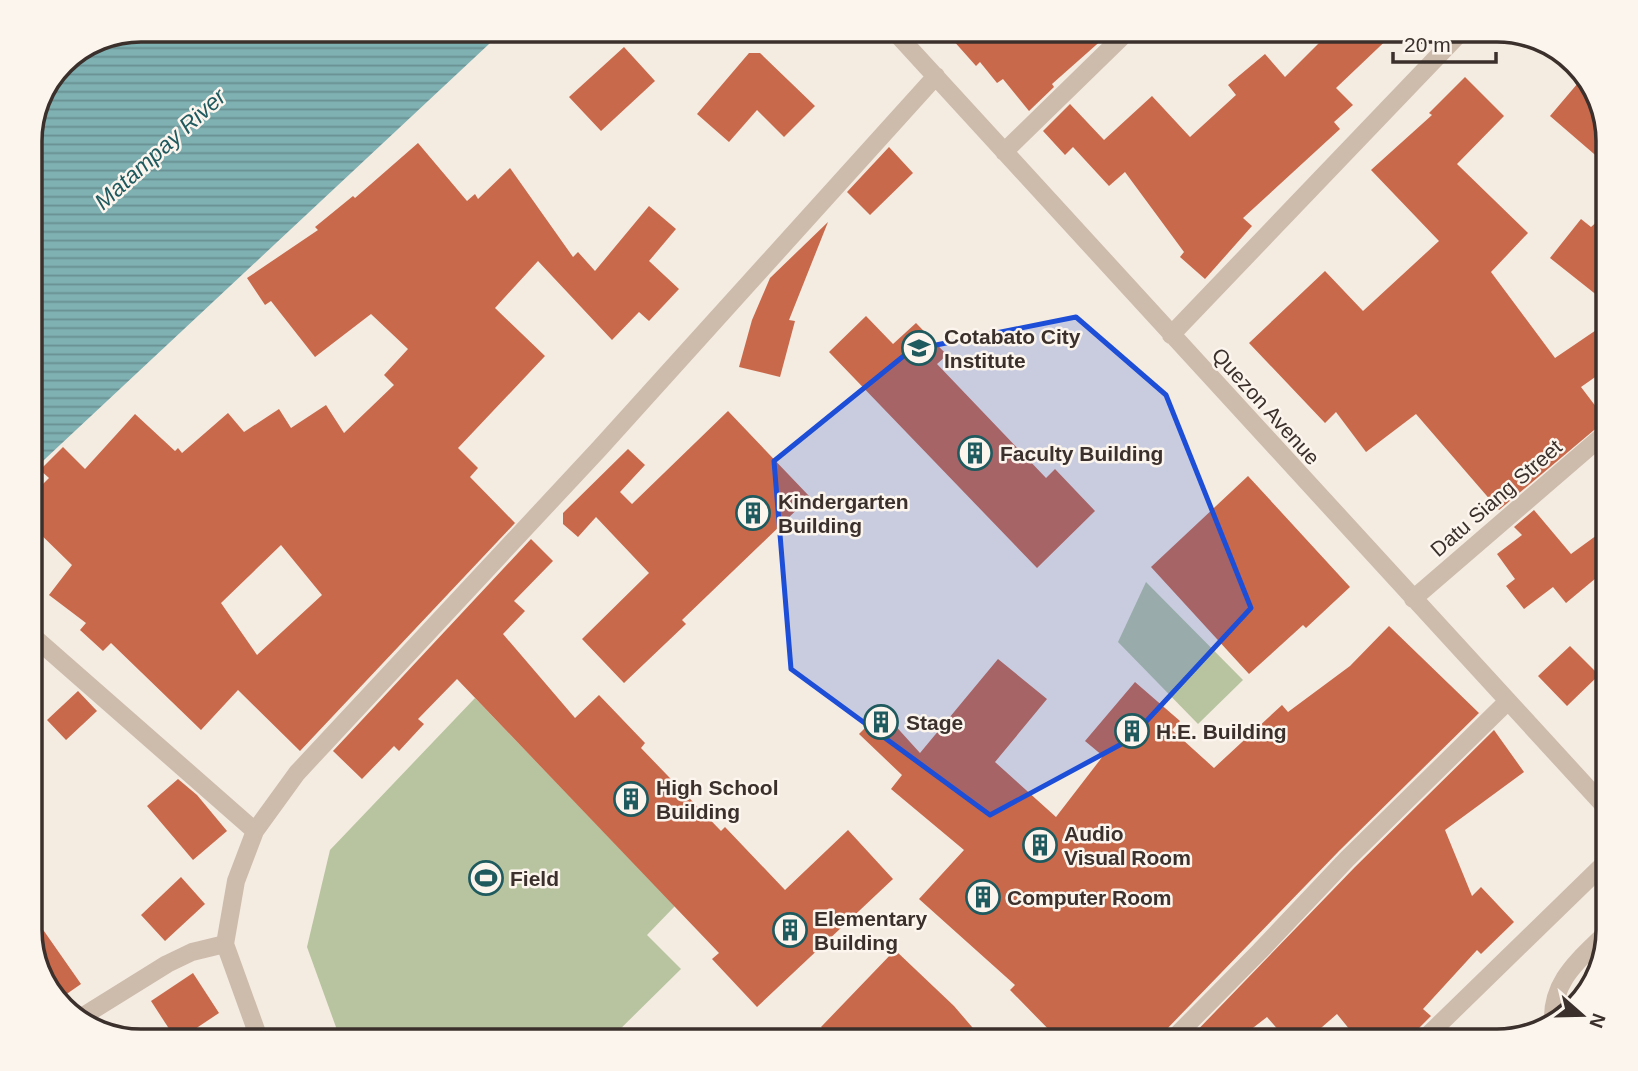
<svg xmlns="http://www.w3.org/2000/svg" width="1638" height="1071" font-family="Helvetica,sans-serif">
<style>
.green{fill:#b8c4a0}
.water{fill:url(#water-rules)}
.building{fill:#c8694b;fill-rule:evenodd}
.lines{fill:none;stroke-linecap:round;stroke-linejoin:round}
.minor{stroke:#cdbbac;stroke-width:18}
.marked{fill:#1d4ed8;fill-opacity:0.2;stroke:#1d4ed8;stroke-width:5;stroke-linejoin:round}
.labels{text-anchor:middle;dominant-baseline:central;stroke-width:5;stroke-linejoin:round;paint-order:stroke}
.poi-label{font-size:21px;font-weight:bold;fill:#3b302b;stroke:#fbf5ee;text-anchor:start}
.street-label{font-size:21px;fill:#3b302b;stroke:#fbf5ee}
.water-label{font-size:23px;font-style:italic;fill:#1f5a5e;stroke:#fbf5ee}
.rim{fill:none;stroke:#3b302b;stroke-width:3.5}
</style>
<defs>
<pattern id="water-rules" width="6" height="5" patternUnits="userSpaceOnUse" patternTransform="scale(1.75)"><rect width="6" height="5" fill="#7fb0b2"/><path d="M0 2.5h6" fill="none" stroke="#699091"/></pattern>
</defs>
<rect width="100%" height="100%" fill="#f4ebe1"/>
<path class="green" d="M1146,582L1243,680L1198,724L1118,642Z
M475,698L675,906L647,935L681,969L608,1041H341L307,947L330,850Z"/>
<path class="water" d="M141,30H504L30,473V134L59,71L73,58Z"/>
<path class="building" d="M944,30H1113L1052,84L1054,87L1029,111L1003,79L997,83L980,62L976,66Z
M1332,30H1397L1336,88L1353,105L1334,122L1340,129L1243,218L1252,226L1205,279L1180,257L1184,252L1125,172L1109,186L1073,147L1065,155L1043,131L1070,104L1104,140L1152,96L1190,137L1236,95L1228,85L1265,54L1285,77Z
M624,47L655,81L601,131L569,97Z
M749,53H760L815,106L784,137L757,110L729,142L697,114Z
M1465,77L1504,116L1457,164L1528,233L1491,272L1555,358L1608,322V368L1581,387L1606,420L1499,510L1416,414L1366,452L1336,412L1325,423L1249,343L1325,271L1363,311L1439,241L1371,170L1432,115L1429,113Z
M1578,83L1598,99L1608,134V166L1550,116Z
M418,143L467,201L475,194L478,199L510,168L573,257L578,252L595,271L649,206L676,229L649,261L679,289L649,321L639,312L612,340L538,261L495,308L545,356L458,448L478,468L470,477L515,523L300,751L238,690L201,730L111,643L103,651L80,630L86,623L49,595L72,565L30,524V497L49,478L40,470L63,447L85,469L135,414L175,451L178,448L182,453L228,413L244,432L279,409L291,428L326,405L344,433L394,385L384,375L408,349L371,314L315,357L271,301L265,305L247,278L318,230L315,227L353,196L355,198ZM281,545L322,595L257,655L221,603Z
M889,147L913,173L870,215L847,192Z
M1608,212V304L1550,258L1581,219L1591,227Z
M828,222L789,320L795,321L780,377L739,367L752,320L770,278Z
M866,316L893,344L916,323L947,355L937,364L1046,478L1055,469L1095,511L1037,568L829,352Z
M728,411L810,497L682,620L686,624L624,683L582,639L649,573L596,517L578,537L563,524V513L628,449L645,465L620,492L632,504Z
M1248,476L1350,587L1306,628L1303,625L1249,674L1151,567Z
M1534,510L1571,554L1608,527V568L1566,603L1553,587L1524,609L1506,586L1515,579L1497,554L1522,535L1514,527Z
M531,539L553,561L514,601L525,611L503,634L575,718L599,695L645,743L641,748L721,831L725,827L785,890L848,830L893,879L757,1007L712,959L719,953L457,679L418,719L424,724L399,751L394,746L362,779L333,751Z
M1389,626L1479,713L1339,851L1163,1033L1160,1041H1060L1010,990L1015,985L919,899L964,850L891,789L902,775L859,734L882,711L920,753L998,659L1047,699L995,762L1056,817L1103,756L1085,741L1135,682L1180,721L1172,730L1214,768L1282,705L1288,712L1350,666Z
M1570,646L1599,675L1567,706L1538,676Z
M78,691L97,711L66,740L47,720Z
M1494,730L1524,772L1445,830L1472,896L1481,887L1514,922L1481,954L1477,950L1423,1009L1431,1016L1414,1033L1411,1041H1359L1337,1014L1306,1041H1288L1267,1017L1236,1041H1187L1355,867Z
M178,779L197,795L227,831L193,860L147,806Z
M181,877L205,904L165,941L141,915Z
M30,911L81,984L58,1000L45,986L30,937Z
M895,950L954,1006L984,1041H836L821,1027Z
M193,973L219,1013L177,1041L151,1001Z
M1449,1031L1462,1041H1438Z"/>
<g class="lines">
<path class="minor" d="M893,30L1608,810
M1004,152L1129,30
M1171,335L1463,30
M1413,599L1608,431
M35,638L255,831
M77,1020L167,964L192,952L225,944
M1553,1026C1550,981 1579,960 1608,931
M260,1041L225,944L236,881L255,831L297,773L599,449L936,76
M1171,1041L1260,951L1347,859L1508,701
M1422,1041L1608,860"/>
</g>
<path class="marked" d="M1076,317L1166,395L1251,608L1129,740L990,815L791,669L774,461L911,350Z"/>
<defs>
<g id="school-ring" transform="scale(1.75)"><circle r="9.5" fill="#fbf5ee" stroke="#1f5a5e" stroke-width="1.5"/><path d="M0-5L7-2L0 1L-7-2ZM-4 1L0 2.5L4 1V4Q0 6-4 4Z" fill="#1f5a5e"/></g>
<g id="building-ring" transform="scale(1.75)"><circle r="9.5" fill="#fbf5ee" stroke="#1f5a5e" stroke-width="1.5"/><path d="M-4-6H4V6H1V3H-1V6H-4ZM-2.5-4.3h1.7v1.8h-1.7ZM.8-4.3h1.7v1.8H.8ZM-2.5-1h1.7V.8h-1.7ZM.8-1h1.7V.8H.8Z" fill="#1f5a5e"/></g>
<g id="stadium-ring" transform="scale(1.75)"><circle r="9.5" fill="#fbf5ee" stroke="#1f5a5e" stroke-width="1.5"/><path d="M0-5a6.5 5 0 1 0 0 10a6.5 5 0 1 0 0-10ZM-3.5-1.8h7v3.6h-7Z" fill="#1f5a5e"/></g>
</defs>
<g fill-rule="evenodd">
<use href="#school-ring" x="919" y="348"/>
<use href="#building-ring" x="975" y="453"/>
<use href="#building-ring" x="753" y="513"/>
<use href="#building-ring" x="881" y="722"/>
<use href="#building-ring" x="1132" y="731"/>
<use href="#building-ring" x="631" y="799"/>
<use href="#building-ring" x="1040" y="845"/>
<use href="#stadium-ring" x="486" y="878"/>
<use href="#building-ring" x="983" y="897"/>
<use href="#building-ring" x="790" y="930"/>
</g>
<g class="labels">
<g class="poi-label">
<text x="944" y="336">Cotabato City<tspan x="944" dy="24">Institute</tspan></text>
<text x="1000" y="453">Faculty Building</text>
<text x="778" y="501">Kindergarten<tspan x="778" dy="24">Building</tspan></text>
<text x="906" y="722">Stage</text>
<text x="1156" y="731">H.E. Building</text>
<text x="656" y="787">High School<tspan x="656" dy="24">Building</tspan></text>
<text x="1064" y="833">Audio<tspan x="1064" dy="24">Visual Room</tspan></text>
<text x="510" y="878">Field</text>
<text x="1007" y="897">Computer Room</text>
<text x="814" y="918">Elementary<tspan x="814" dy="24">Building</tspan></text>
</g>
<g class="street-label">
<text transform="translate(1266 406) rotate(48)">Quezon Avenue</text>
<text transform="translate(1496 498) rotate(-41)">Datu Siang Street</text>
</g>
<g class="water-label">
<text transform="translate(160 149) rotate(-42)">Matampay River</text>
</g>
</g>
<path d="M0 0H1638V1071H0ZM141 42H1497A99 99 0 0 1 1596 141V930A99 99 0 0 1 1497 1029H141A99 99 0 0 1 42 930V141A99 99 0 0 1 141 42Z" fill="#fbf5ee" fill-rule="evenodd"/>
<path class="rim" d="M141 42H1497A99 99 0 0 1 1596 141V930A99 99 0 0 1 1497 1029H141A99 99 0 0 1 42 930V141A99 99 0 0 1 141 42Z"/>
<g transform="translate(1582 1015) rotate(110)" stroke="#fbf5ee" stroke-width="5" paint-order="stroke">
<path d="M0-5L12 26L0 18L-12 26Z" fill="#3b302b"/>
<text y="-10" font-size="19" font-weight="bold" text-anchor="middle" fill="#3b302b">N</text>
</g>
<path d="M1393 52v10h103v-10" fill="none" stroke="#3b302b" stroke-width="3.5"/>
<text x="1404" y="52" font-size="21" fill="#3b302b" stroke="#fbf5ee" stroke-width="5" paint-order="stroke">20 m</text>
</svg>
